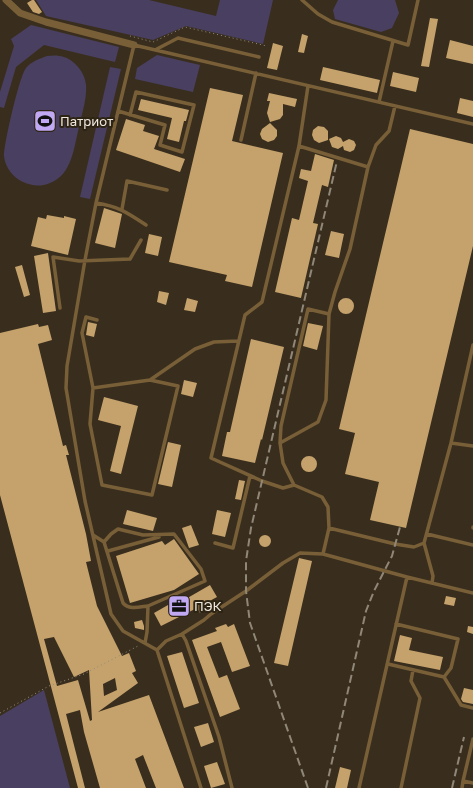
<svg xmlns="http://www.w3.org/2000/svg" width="473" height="788" font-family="'Golos Text',sans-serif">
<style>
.green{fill:#493f60}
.building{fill:#c5a26c;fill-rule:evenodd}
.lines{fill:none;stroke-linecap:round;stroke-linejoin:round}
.path{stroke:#948b7e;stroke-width:1;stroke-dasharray:1 3;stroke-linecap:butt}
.lane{stroke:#785f38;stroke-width:3.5}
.street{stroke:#785f38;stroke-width:7}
.rail{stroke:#908779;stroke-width:2;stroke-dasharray:8 4;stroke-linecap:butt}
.labels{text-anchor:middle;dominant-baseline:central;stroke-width:4;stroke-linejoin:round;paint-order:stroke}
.poi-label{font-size:13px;fill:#efe8de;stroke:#2e2414;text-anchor:start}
</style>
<rect width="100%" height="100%" fill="#392e1d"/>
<path class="green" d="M36,0H149L216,16L220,0H273L263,44L186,26L153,40L46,16Z
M338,0H395L399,13L392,28L381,32L335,19L333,10Z
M31,25L119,47L115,62L44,45L16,67L4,108L0,107V92L14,46L11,39Z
M157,55L200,65L193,92L135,79L137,68Z
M47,56C51,56 55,55 59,56C72,57 85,71 86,85C87,99 82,113 79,127C74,147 72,175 50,183C40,187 32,186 23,182C14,178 5,168 4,156C4,144 19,77 26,68C32,61 39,59 47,56Z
M110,67L121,69L90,199L80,197Z
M44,690L70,788H0V716Z"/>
<path class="building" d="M32,0H34L42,12L39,14L33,12L27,3Z
M430,18L438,19L429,67L421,66Z
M302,34L308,36L304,53L298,52Z
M450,40L473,46V64L446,58Z
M273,43L283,46L277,70L267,68Z
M323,67L380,80L377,93L320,80Z
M393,72L419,78L416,92L390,86Z
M210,88L243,95L232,141L283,153L252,287L225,281L227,275L169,262Z
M269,93L297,99L295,107L283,104V115L280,119L270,122L267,113L270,101H267Z
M460,98L473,101V117L457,113Z
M141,99L189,110L186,121H184L179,142L167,139L172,118L138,110Z
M126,119L145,125L143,131L159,136L154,149L185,159L180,172L116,150Z
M270,123L277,130V136L274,140L268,142L262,139L260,134L262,129Z
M318,126L324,127L328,131V140L319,143L314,140L312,135L313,130Z
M410,129L473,144V246L406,528L370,520L379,482L345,474L355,433L339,429Z
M336,136L341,138L343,142L349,139L354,141L356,145L354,150L350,152L344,150L343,146L338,149L332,147L329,139Z
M315,154L334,160L328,187L322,185L313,223L318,224L301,298L275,292L292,218L299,220L308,181L299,178L301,169L311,171Z
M104,208L122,214L115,248L95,243Z
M47,215L64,218V216L76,219L68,255L31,246L38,217L46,219Z
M331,231L344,234L339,258L325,255Z
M149,234L162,237L158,256L145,253Z
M48,253L56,311L43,313L34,256Z
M22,265L30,295L24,297L15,267Z
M159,291L169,293L166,305L157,302Z
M338 306a8 8 0 1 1 16 0a8 8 0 1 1-16 0Z
M187,298L198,301L195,312L184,310Z
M88,322L97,324L94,337L86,335Z
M308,323L323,326L317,350L303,346Z
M38,324L39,327L48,325L52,340L38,344L63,446L66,445L69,455H66L86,534L91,561L86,562L97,606L122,656L129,653L136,671L132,673L138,683L98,712L149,695L184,788H156L143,755L135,759L146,788H100L84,732L80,710L66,714L85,788H78L0,495V333ZM54,637L74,677L89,670L92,720L90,721L78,680L57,686L44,639ZM115,678L117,690L104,696L103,684Z
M251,339L284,347L262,440L261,439L255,463L222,456L227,432H230Z
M184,380L197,383L193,397L181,394Z
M104,397L138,406L121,474L110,471L121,426L98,420Z
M168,442L181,445L172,487L158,484Z
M301 464a8 8 0 1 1 16 0a8 8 0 1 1-16 0Z
M239,480L245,481L241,500L235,499Z
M127,510L157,518L153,531L123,524Z
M217,510L231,513L225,537L212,534Z
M191,525L199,545L189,548L182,528Z
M259 541a6 6 0 1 1 12 0a6 6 0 1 1-12 0Z
M174,539L199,574L174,590L130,603L116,556L162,541L165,545Z
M299,558L312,561L288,666L274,663Z
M210,585L217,597L204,604L207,609L200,613L197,608L161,626L154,613L182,597L184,600Z
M446,596L456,598L454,606L444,604Z
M142,620L144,626V630L135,628L134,622Z
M226,624L228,627L234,624L250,666L232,672L221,642L207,647L219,678L227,675L240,709L220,717L192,640L217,631L215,628Z
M468,626L473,627V634L467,632Z
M400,635L412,638L409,650L443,657L440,670L394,661Z
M182,652L199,703L184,708L167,656Z
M464,688L473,690V704L463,702L461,699Z
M208,723L214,742L201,747L194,727Z
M217,762L225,784L211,788L204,766Z
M340,767L351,770L347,788H335Z"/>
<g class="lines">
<path class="path" d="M130,36L153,42L185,27L267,46
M0,713L49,686L84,674L138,646"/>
<path class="lane" d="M302,0L318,14L332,22L408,45L418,0
M155,50L178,38L259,57
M379,102L393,41
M118,111L165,125L160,145L182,152L194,105L136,92L130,115
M241,140L256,73
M299,146L368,167
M96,203C118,206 128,213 146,225
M122,209L127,181L167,190
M60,308L53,257L79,261L130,259L141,240
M150,380L93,388L90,424L102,485L152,495L178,386L150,380L195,349L214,342L238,341
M93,388L82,333L86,317L97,320
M280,443L318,422L326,400L329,314L335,292L350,249L368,167L376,145L389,131L395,106
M451,443L473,446
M294,485L283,488L262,481L211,458L245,315L262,302L299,146L308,86
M329,528L395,544L414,547L424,543
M473,528V527
M427,534L473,545
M93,535L104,542L123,603C129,610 139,607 148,606
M104,542L111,534L118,529L143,535L174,534L201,569L205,581L148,606L147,632L145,643
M215,543L233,548L250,476
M108,551L159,537
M323,554L329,528L328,507L322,497L294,485L283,463L280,443L281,426L308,309L329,314
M407,577L473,593
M432,583L433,576L424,543L451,443L473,345
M396,624L458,639L451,668L444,677
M182,634L186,641L219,737L232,788
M157,650L201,788
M388,664L444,677L461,705L473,708
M473,739L463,781L473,783
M359,788L407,577L323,554L300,553L283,563L246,591L211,614L204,620L182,634L166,641L157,650L123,631L111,614L85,501L66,388L67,366L85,260L96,203L134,45L473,124
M401,788L420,698L411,681L413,670
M462,788L463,781"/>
<path class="street" d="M6,0L20,13L46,22L134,45"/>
<path class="rail" d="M308,788L250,623L246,591V561L251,528L337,161
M326,788L366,611L374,591L392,556L400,527
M452,788L464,737"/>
</g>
<defs>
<g id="stadium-square" transform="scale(1.15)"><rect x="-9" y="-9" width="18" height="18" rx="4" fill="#c0a8f3" stroke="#2e2414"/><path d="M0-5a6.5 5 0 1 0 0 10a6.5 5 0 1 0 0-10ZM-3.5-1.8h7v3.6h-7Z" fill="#111"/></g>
<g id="office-square" transform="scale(1.15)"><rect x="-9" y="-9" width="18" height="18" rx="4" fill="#c0a8f3" stroke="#2e2414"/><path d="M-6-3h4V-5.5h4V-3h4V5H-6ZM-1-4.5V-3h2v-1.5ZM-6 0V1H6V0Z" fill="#111"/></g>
</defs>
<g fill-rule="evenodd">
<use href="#stadium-square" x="45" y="121"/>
<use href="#office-square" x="179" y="606"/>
</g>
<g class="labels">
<g class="poi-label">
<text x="60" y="121">Патриот</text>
<text x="194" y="606">ПЭК</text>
</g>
</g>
</svg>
